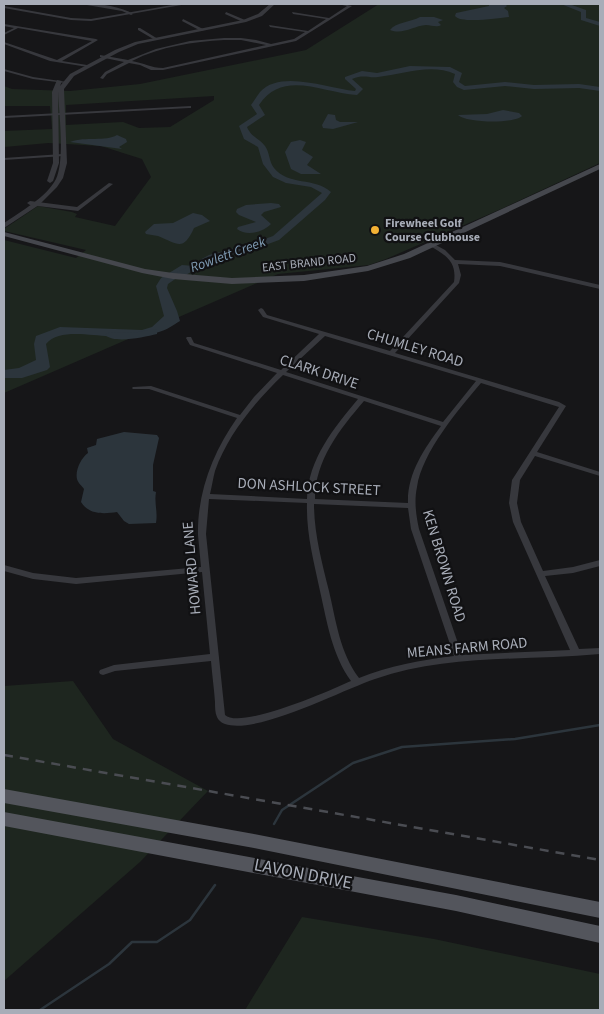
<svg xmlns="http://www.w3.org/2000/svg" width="604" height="1014" font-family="'Source Sans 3',sans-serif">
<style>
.green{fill:#1e261f;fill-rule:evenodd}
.water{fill:#2c353c}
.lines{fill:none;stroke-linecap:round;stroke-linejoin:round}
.stream{stroke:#2c353c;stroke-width:2.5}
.river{fill:#2c353c;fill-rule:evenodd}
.minor{fill:#37383d;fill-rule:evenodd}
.tertiary{fill:#37383d;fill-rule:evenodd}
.secondary{fill:#45474d;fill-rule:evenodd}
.primary{fill:#53555c;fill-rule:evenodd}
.rail{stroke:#4a4c52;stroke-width:2.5;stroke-dasharray:9 7;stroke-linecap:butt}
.poi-dot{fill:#f2b134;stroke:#111113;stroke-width:2}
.labels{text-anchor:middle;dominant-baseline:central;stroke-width:4.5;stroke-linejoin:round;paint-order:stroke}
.far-poi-label{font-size:12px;font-weight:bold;fill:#a8adb8;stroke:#111113;text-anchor:start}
.far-street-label{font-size:12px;fill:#a8adb8;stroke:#111113}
.far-water-label{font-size:14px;font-style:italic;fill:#7f9bb3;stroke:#111113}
.street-label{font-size:15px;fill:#a8adb8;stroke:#111113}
.near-street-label{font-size:18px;fill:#a8adb8;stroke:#111113}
</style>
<rect width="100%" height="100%" fill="#161618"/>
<path class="green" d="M379,4H600V163L501,209L386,259L369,265L278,274L4,393V240L76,258L86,250L4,231V229L38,206L72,212L77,214L75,217L115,226L151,177L142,159L101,146L48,143L4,147V131L52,129L50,106H4V86L12,89L70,91L140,84L306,50ZM214,96V100L170,127L139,128L123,122L66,125V105Z
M73,681L113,739L208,791L140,862L4,981V686Z
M302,917L434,939L600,974V1010H245Z"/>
<path class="water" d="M489,4H505L507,6L504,8L508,11L509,17C499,18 461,24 455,16L456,13L489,6Z
M420,17H434L443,20L438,22L441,25C436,28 432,25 426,25C413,26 403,35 390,30C396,22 411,22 420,17Z
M503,110L519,113L522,116C514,124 466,123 458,115L487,114Z
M328,114L335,115L336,120L340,122H358L333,129L323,128L322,125Z
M117,135L126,139L127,142L119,147L122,149L70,142C86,136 105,142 117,135Z
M300,140L306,142L302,150L313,157L307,165L321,174H301L291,169L285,152L291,142Z
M271,203L279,204L281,207L264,212L261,215L271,224C263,232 247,237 237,229L238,227L256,222L239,215L236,212L237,209L246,205Z
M193,213L202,215L210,221L194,228C183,252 178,244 158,236C154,235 150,235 146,234L145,232L154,224L173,223Z
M182,265L194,266L168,284L167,288L177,311L180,321C173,325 167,330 159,332C144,337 124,337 109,336C91,336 59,328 46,344L50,367L47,370L22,378H4V370L19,368L36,360L34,344L36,336L60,327L142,330L152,327L164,316L156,286L161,278Z
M124,432L157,435L159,438L153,465V491L156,492C154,503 158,512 156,523L129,524L124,521L117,512C104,514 89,515 81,502L84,489C82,486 78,483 77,479C75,470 81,458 88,453L87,448L96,445L97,439Z"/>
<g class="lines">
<path class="stream" d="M274,824L282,810L353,763L402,747L515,739L600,725
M40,1010L109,964L132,942H157L190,920L215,885"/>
<path class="river" d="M561,4H569L586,10V18L600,22V26L581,20V12Z
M410,66L450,67L462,73L459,82L465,86L505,82L534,85L579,84L600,87V91L579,88L534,89L505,86L464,90L457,87L453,82L455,74C431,63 403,74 378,77C367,78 364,74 352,79L363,89L357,95C322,93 283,69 259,105L265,115L247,127C251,137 259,138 265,146C270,153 269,162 274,168C288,186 315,177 331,192L325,200L279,240L260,247L215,259L182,277H176V273L209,255L254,243L273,236L322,193L311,187L286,183L273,177L263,164L258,147L244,139L239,126L257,114L251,105C254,101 257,96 260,92C281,69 329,89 355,91L356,89L345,79V77L362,71L377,73Z
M153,329L157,330V334C144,337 115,344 105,335L110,332L133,333Z"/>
<path class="minor" d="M81,4C95,3 121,6 133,14L131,15L122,11Z
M337,4H343L352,6L296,41L163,70H151L140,65L129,63L107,74L103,79L100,78L105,72L124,62L100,57V55L128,60L156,49L190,41L224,38H241L256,40L271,44L294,39L305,32L270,27L269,25L308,31L326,19L293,14L292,12L329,18L347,6ZM224,40H241L266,45L163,68C151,68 144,63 132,61C161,46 193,42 224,40Z
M226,12L245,20L246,21L243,22L225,14Z
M183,19L203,29L204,30L201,31L182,21Z
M4,24L96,39L98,40L62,61L87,65L89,66L88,67L50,61L4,44V42L57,60L92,41L18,28L4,35V33L14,28L4,26Z
M138,28H140L158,39L155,40L138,30Z
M4,69L33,77L67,82L65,83L33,79L4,71Z
M191,106V108H189L4,118V116Z
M62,154H64V156L4,160V158Z
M109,183L113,184L78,211L30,205L27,203L30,201L77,207Z
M432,243L445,250L455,260L500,262L600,285V289L500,266L458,264L461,275L459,283L395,353L559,402L566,406L537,452L600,472V476L535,456L520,480L517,503L521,522L543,571L573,567L600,560V566L573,573L545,576L579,649L600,648V654C525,661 448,654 375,679C342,690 257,735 225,724C222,723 218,720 217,717C215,713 215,707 215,702C214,688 212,674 211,661L115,671L103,675L100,674L99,672L100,670L114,665L210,654L202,572L76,584L33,579L4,571V565L33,573L76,578L201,567C200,556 199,546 198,535C197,493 213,452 237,418L149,389H133L132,388L133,387L151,386L240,415L254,397L277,373L190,345L186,338L187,337H191L194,343L281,370L319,334L263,317L258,310L261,308L263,309L267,315L390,351L454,282C457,262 446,255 430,246L429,245ZM325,336L476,381L443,422L286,372ZM283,375L358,399C334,428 308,459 307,499L210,494C212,486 213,478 215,471C228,434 255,402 283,375ZM481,383L559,407L512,480L509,503L513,522L570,650L462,655L419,529C416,515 414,501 417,487C422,452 459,409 481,383ZM364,401L441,426C424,449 407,474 408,503L315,499C315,460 340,429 364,401ZM209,499L307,503C306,533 314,562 320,591C327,622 332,655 351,681C331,690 241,730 225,715L206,534ZM314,504L408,508L411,529L454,656C421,660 389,666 359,678C340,653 336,621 329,591C322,563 314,533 314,504Z"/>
<path class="tertiary" d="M178,4H187L91,21L71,20L4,8V6L71,18L91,19Z
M270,4H275L262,16L246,22L138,44L119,52L74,76L64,89L67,163L63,178L57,187L39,205L4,228V223C20,212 47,197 56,179C65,159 59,113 58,91L59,163L53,181L50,183L47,181L53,163L52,92L57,80L62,81L60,86L70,74L115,50L135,42L243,20L258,14Z"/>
<path class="secondary" d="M600,164V169L410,258L368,271L304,281L232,284L173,279L142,273L4,236V232L145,269L173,273L232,278L304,275L367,266L404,254Z"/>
<path class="primary" d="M4,789L254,834L600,902V918L254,848L4,803Z
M4,812L456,895L600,926V943L456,911L4,826Z"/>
<path class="rail" d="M4,755L600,860"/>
</g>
<circle class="poi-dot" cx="375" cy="230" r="5"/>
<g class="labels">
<g class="far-poi-label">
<text x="385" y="223">Firewheel Golf<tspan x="385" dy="14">Course Clubhouse</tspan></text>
</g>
<g class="far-street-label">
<text transform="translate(309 263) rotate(-6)">EAST BRAND ROAD</text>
</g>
<g class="far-water-label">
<text transform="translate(228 255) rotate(-20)">Rowlett Creek</text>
</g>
<g class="street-label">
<text transform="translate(415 348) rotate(17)">CHUMLEY ROAD</text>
<text transform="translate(319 372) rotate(18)">CLARK DRIVE</text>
<text transform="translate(309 487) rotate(3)">DON ASHLOCK STREET</text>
<text transform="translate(444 566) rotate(73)">KEN BROWN ROAD</text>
<text transform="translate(192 568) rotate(-95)">HOWARD LANE</text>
<text transform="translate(467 648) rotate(-5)">MEANS FARM ROAD</text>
</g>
<g class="near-street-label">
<text transform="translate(303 874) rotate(11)">LAVON DRIVE</text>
</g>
</g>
<rect width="604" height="1014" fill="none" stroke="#a8adb8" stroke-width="10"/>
</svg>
